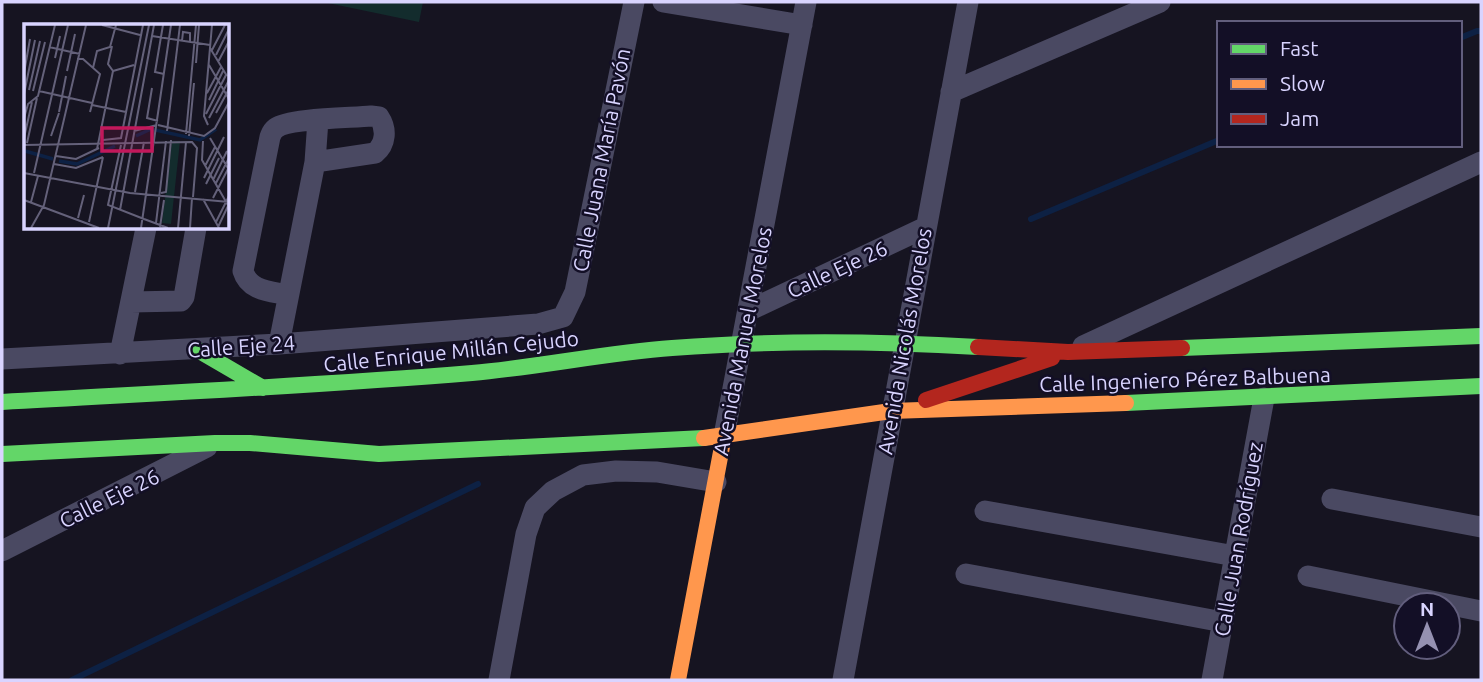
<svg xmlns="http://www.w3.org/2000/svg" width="1483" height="682" font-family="Ubuntu,sans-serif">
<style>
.green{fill:#132c2d}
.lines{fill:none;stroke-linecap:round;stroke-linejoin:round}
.stream{stroke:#0d2144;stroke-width:6}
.street{stroke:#4a4962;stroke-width:21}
.fast{stroke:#63d668;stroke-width:16}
.slow{stroke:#ff974d;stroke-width:16}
.jam{stroke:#b3261e;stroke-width:16}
.labels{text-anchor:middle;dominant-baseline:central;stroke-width:5;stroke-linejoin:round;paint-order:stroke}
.street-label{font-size:21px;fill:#d9d4ff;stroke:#130f26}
.inset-river{fill:none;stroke:#0d2144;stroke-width:3.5}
.inset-road{fill:none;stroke:#64617a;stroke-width:2}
.view{fill:#c2185b;fill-opacity:0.15;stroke:#c2185b;stroke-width:3.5}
.inset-edge{fill:none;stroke:#d9d4ff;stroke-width:3.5}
</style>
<rect width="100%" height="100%" fill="#161421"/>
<path class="green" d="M323,2H423L419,22Z"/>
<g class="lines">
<path class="stream" d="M1460,38L1477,31H1481
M1031,219L1219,140
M72,680L478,484"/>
<path class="street" d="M663,2L802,25
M951,92L1160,2
M288,295C270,291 249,291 243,271L270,137C272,132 272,131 276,128C289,118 352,118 371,116L379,117C387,129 386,144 375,153L315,162L318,120
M131,302L181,301L184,297L196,228
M748,311L926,227
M279,344L315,162
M1083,346L1481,162
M120,354L146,228
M2,359L279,344L538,324L563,317L575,292L634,2
M724,436L806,2
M1332,499L1481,527
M985,511L1235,556
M2,551L207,447
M966,574L1223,622
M1308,576L1481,611
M499,680L526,534L535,508L553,491L583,475L616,471L657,472L716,482
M843,680L968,2
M1212,680L1264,398"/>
<path class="fast" d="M1182,348L1481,336
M196,349L263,388
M2,402C159,393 316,386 472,373C539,367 605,353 672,348C773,340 876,341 978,347
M1126,403L1481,386
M2,454L215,443H250L379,454L704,438"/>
<path class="slow" d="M704,438L891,411L1126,403
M678,680L724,436"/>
<path class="jam" d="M978,347L1068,352L1182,348
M926,400L1052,358"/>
</g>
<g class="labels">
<g class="street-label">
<text transform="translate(601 160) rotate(-79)">Calle Juana María Pavón</text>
<text transform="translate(837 269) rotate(-25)">Calle Eje 26</text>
<text transform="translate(742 341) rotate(-79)">Avenida Manuel Morelos</text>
<text transform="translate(904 341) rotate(-80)">Avenida Nicolás Morelos</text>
<text transform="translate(241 346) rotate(-4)">Calle Eje 24</text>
<text transform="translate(451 351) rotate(-6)">Calle Enrique Millán Cejudo</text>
<text transform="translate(1185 379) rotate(-2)">Calle Ingeniero Pérez Balbuena</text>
<text transform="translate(109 498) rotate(-26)">Calle Eje 26</text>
<text transform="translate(1238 539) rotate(-80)">Calle Juan Rodríguez</text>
</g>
</g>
<g transform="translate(24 24)">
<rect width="205" height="205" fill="#161421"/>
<path d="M148,117H156L147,200L138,199Z" fill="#132c2d"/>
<path class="inset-river" d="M112,112L127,105L176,116L192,105M1,127L29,135M35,137L53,140L91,122"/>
<path class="inset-road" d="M78,1L116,11M139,1L131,48L140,50M128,12L186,21M158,17L159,8L166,9V18M88,22L84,40L89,47M25,23L56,30M186,24L203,52M188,26L201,1M192,31L205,5M31,34L36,12M53,35H59L76,50L66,88M194,38L205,17M172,39L175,1M185,41L205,75M69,44L73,27L86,23L92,1M43,47L51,10M89,47L110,41M0,49L6,15M128,64L123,94L134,97M5,66L16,17M9,67L21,18M15,67L68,79M183,69L197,43M0,70L11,16M185,76L199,47M68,81L102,88M35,88L42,52M192,89L205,65M182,90L202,51M0,94L4,80L14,72L31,1M185,94L205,56M134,101L180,112L191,104L205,78M184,101L180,92L188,1M110,107L133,101M143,107L156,1M162,110L172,1M27,112L35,89M165,112L170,59M0,114L8,78M186,114L205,146M79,116L97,114L119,1M179,117L178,136L205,183M3,119L13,74M0,121L168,118L173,124L169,173M97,121L84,181L120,195M73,125L89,47M32,132L52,135L75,124M30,140L52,144L79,133M181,142L191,123M0,149L106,169L205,178M10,149L44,1M180,154L200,113M189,156L203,127M192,159L205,134M182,160L195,134M111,168L120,118M137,169L142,168L147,116M189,174L204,145M179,175L195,204M0,176L75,204M7,178L14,152M96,186L130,1M54,194L60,171M120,195L144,204M65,198L79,133M192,198L205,172M132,199L142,117M136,203L140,176M194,203L204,182M7,204L20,181L62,1M84,204L125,1M117,204L147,1M154,204L162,118M166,204L168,174"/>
<path class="view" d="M78,104H128V127H78Z"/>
<rect width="205" height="205" class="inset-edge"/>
</g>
<rect width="1483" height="682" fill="none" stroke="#d9d4ff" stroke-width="7"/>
<rect x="1217" y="21" width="245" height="126" fill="#130f26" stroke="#625e7d" stroke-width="2"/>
<rect x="1231" y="44" width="35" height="10" fill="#63d668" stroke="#625e7d" stroke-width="2"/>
<text x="1280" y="56" font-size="21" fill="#d9d4ff">Fast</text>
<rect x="1231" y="79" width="35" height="10" fill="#ff974d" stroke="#625e7d" stroke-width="2"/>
<text x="1280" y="91" font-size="21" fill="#d9d4ff">Slow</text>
<rect x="1231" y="114" width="35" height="10" fill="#b3261e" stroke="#625e7d" stroke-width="2"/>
<text x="1280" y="126" font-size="21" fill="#d9d4ff">Jam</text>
<g transform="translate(1427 626)"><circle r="33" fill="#130f26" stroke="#625e7d" stroke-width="2"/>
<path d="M0-5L12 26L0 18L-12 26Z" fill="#9591b1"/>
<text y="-10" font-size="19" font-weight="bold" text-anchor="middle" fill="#d9d4ff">N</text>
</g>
</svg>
